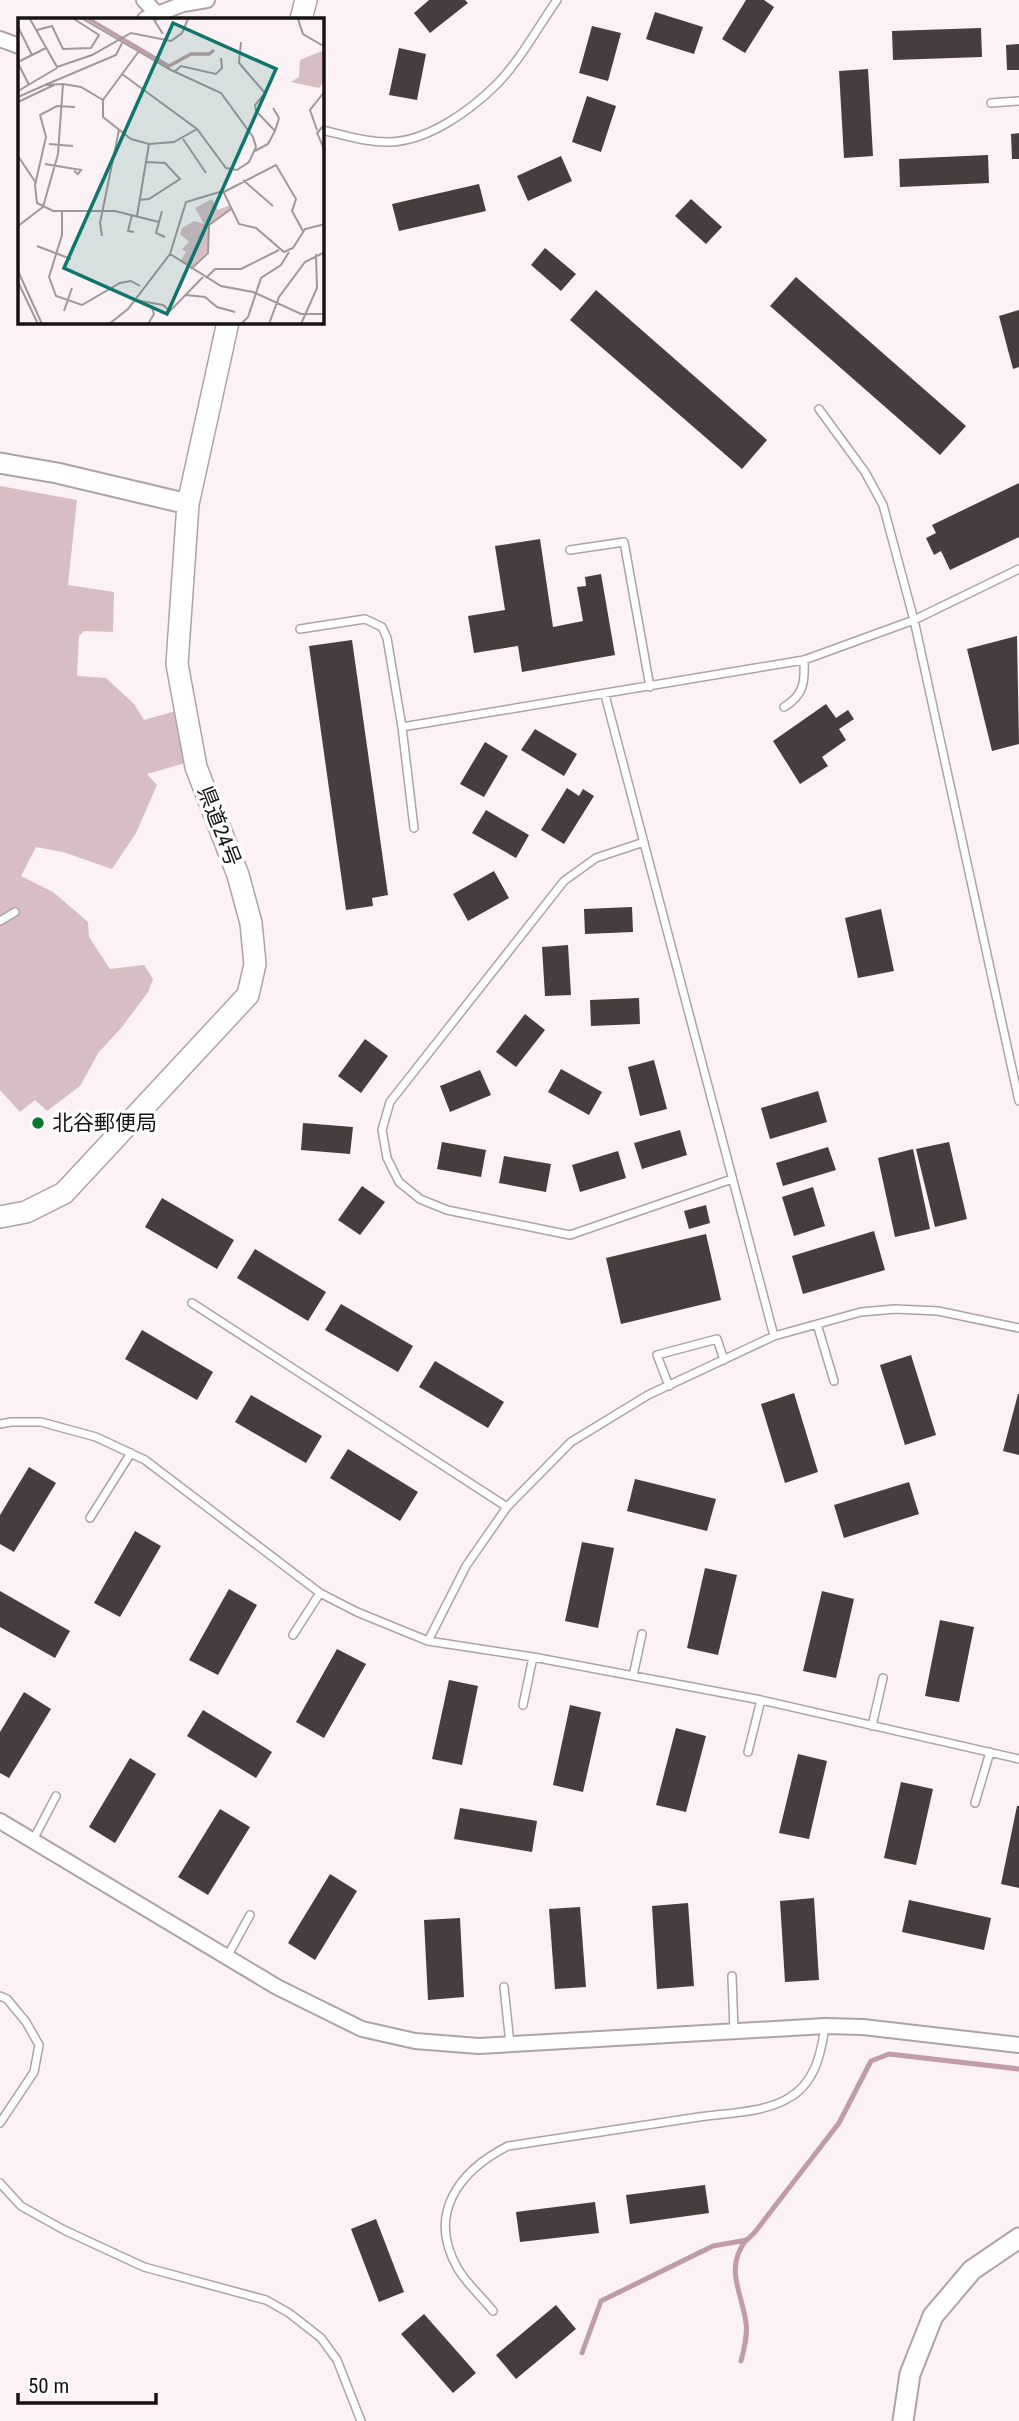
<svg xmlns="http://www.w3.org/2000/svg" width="1019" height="2421" font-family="'Roboto Condensed','Noto Sans JP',sans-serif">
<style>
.green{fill:#d7bdc4}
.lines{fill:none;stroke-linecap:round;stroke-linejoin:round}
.stream{stroke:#c09da6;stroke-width:5}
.building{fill:#463d3f}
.service-casing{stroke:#ada3a5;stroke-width:10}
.minor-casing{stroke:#ada3a5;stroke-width:18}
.tertiary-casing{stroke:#ada3a5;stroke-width:23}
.secondary-casing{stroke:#ada3a5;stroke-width:24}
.service{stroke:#fff;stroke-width:7}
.minor{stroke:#fff;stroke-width:14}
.tertiary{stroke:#fff;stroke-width:19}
.secondary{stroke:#fff;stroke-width:21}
.poi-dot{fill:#087a30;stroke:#fff;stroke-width:2.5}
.labels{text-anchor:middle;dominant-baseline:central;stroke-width:7;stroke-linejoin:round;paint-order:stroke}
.street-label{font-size:21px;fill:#171314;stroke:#fff}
.poi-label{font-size:21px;fill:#171314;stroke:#fff;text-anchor:start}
.inset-river{fill:none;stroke:#c09da6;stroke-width:3.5}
.inset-road{fill:none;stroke:#a0989a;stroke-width:2}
.view{fill:#0f766e;fill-opacity:0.15;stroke:#0f766e;stroke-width:3.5}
.inset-edge{fill:none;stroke:#171314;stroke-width:3.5}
</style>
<rect width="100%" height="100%" fill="#fcf1f4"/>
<path class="green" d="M0,486L77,500L68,585L114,592L113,632L84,631L79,636L77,676L106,678L134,704L144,720L183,709L192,761L147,774L157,785L136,833L112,869L63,852L36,847L21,876L53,892L88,922L89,937L110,969L144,965L153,979L148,992L122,1027L99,1052L80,1086L47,1111L35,1100L20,1112L0,1090Z"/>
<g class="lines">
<path class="stream" d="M582,2353L601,2301L713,2246L747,2240L755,2232L839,2123L871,2061L889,2054L1019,2069
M741,2361C744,2349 748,2335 746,2323C742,2292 724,2269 746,2240"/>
</g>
<path class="building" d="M429,0H465L468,3L430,33L414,13Z
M746,0H764L774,7L745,53L722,39Z
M655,12L703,27L694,54L646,39Z
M592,26L621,33L608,81L579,73Z
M981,28L982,57L893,60L892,31Z
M1019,44V70H1007L1006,45Z
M399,48L426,54L417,100L389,95Z
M868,69L873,156L844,158L839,71Z
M587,96L616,106L601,152L572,142Z
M1019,133V159H1012L1011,134Z
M988,155L989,183L900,187L899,159Z
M561,156L572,181L528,201L517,176Z
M479,184L486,211L399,231L392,204Z
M691,199L722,227L706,244L675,216Z
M545,248L576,274L561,291L531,265Z
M796,277L966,426L940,455L770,306Z
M596,290L767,440L742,469L570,320Z
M1019,310V367L1013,369L999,316Z
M1019,483V537L950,570L941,551L934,555L926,538L936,533L932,525Z
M540,539L553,627L583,621L577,587L586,586L585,577L601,574L615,655L522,672L518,646L474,653L468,616L505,610L495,546Z
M1017,636L1019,744L992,751L967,649Z
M352,640L388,895L372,898L373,906L346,910L309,646Z
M826,704L836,718L848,710L854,719L839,729L846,740L822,757L828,766L800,784L773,741Z
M535,729L577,754L564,776L521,750Z
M485,742L508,756L484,797L460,784Z
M567,788L579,796L583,789L594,796L564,844L541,830Z
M486,810L529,835L516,858L472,833Z
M494,871L509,898L468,921L453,894Z
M632,907L633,932L585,934L584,909Z
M881,909L894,971L858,978L845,918Z
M568,945L571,995L545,996L542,947Z
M639,998L640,1024L591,1026L590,1000Z
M525,1014L545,1030L516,1067L496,1052Z
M365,1039L388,1056L361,1093L338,1076Z
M654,1060L667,1109L640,1116L628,1067Z
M561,1069L602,1092L589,1115L548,1092Z
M480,1070L491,1095L450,1112L440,1086Z
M818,1091L827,1122L770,1139L761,1108Z
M303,1123L353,1127L350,1154L301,1150Z
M680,1130L687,1155L642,1169L634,1143Z
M442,1142L486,1150L481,1177L437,1169Z
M949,1142L967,1219L935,1227L916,1149Z
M828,1147L836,1170L783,1186L776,1163Z
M913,1149L930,1229L895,1237L878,1158Z
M618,1151L626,1178L580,1192L572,1165Z
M504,1156L551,1164L546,1192L499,1183Z
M362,1186L385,1202L360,1235L338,1220Z
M813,1187L825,1226L794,1236L782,1197Z
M162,1198L234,1240L217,1269L145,1227Z
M706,1205L710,1223L689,1229L684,1211Z
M874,1231L885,1270L803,1294L792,1256Z
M706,1234L721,1300L621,1324L606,1258Z
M255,1249L326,1292L308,1321L237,1278Z
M341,1304L413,1346L398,1372L325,1330Z
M142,1330L213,1372L197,1400L125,1359Z
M911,1355L936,1435L905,1445L880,1365Z
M435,1361L504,1402L488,1428L419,1387Z
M794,1393L818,1472L785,1483L761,1404Z
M1018,1394H1019V1455L1003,1451Z
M251,1395L322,1436L306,1463L235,1422Z
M348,1449L418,1492L400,1521L330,1478Z
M29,1467L56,1483L14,1552L0,1544V1515Z
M635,1479L716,1499L707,1531L627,1511Z
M909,1482L919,1514L844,1538L834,1505Z
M135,1531L161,1546L120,1617L94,1603Z
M582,1542L614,1548L598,1628L565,1621Z
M705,1568L737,1575L718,1655L687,1648Z
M229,1589L257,1605L218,1675L189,1660Z
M0,1591L70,1631L55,1658L0,1627Z
M822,1591L854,1599L836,1678L803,1671Z
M940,1620L974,1627L959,1702L925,1696Z
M337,1649L366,1664L324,1738L296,1722Z
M449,1680L478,1686L462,1765L432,1759Z
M24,1692L51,1709L9,1778L0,1773V1732Z
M570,1705L601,1712L583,1792L553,1785Z
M203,1710L272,1752L256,1778L187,1736Z
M676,1728L706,1736L686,1812L656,1805Z
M798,1754L827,1761L809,1839L779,1833Z
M130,1758L156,1774L115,1843L89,1827Z
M901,1782L933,1789L916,1865L884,1858Z
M1017,1806H1019V1888L1001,1884Z
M460,1808L537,1821L532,1852L454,1839Z
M220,1809L250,1827L208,1895L178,1877Z
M330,1874L357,1891L315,1960L288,1943Z
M814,1898L819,1980L785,1982L780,1901Z
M909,1900L991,1918L984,1950L902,1932Z
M688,1903L694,1986L657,1989L652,1906Z
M580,1907L586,1987L555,1989L549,1909Z
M460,1918L464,1997L428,2000L424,1920Z
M705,2185L709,2213L630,2224L626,2195Z
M595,2202L599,2233L520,2242L516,2212Z
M376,2219L404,2292L379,2302L351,2229Z
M556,2305L576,2329L516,2379L496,2355Z
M424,2314L476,2373L453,2393L401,2334Z"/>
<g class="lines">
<g class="service-casing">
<path id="service" d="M991,103L1019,101
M322,130C344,135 368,143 391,142C430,140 471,110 498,83C521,59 538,27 557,0
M819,409L865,472L883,505L914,620L1019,1101
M570,550L624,542L650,687
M300,629L365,619L382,627L387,638L402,727L414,828
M605,695L774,1336
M784,707C804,695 805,682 804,660
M402,727L804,660L914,620L1019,569
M644,842L596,858L564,881L390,1102L382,1130L387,1158L399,1182L420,1199L447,1210L570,1235L732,1179
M0,921L15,912
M192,1303L507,1507
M817,1324L834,1381
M669,1386L657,1355L717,1339L724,1360
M0,1424L11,1422H41L96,1437L145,1460L320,1593L357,1612L428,1641L533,1657L761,1700L1019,1759
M90,1518L131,1453
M293,1635L320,1593
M428,1641L466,1566L507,1507L571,1442L648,1395L774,1336L861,1312L895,1309L938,1311L1019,1328
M633,1676L642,1634
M523,1705L533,1657
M872,1726L883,1678
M748,1752L761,1700
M975,1803L990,1752
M33,1840L56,1796
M227,1957L250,1915
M732,1976L734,2031
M504,1987L510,2044
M0,1996L7,1999L26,2022L39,2045L34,2072L0,2123
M0,2183L21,2206L64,2230L144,2267L266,2300L289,2313L321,2338L337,2360L361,2421
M493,2311C482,2297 467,2284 458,2269C426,2214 459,2171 508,2146C572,2136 635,2127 699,2117C726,2113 762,2113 787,2099C815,2084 821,2054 825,2027"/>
</g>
<g class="minor-casing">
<path id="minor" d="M144,0L156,13
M145,19L183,4L207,0
M0,39L19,46
M0,1821L277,1987L362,2029L415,2041L479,2046L825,2026L863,2027L1019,2045"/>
</g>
<g class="tertiary-casing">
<path id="tertiary" d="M0,463L57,473L188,504
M903,2421L910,2374L933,2316L972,2270L1019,2238"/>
</g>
<g class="secondary-casing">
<path id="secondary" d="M301,19L306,0
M0,1217L26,1212L64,1193L248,995L255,964L251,923L238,875L196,767L177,664L188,504L228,322"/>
</g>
<use href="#service" class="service"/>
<use href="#minor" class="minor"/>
<use href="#tertiary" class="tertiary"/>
<use href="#secondary" class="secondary"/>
</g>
<circle class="poi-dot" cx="38" cy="1123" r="7"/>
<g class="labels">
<g class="street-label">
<text transform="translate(219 826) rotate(69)">県道24号</text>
</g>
<g class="poi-label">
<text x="52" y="1123">北谷郵便局</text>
</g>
</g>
<g transform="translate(18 18)">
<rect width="306" height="306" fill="#fcf1f4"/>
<path d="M306,32V64L301,70L273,64L281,59L282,42ZM194,181L200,192L212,187L213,191L190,208L191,232L174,249L163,242L168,234L164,231L171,224L162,216L164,210L176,203L186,206L177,190Z" fill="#d7bdc4"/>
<path class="inset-river" d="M71,1L151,48L173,36H191L196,32"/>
<path class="inset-road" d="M12,1L39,49L74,37L113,15L153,23L164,15L170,1M65,1L153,52L203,75L235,119L238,129L231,144L219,152L208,150L179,111L104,56M141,1L136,2L145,16M280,1L285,16L307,29M0,9L14,37M19,12L34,8L45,31L73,30L81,17L56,1M223,24L221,45L247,75L237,87L238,93L257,113L250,126L237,133M121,33L85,82V99L113,121L131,126L156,124L179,111M0,44L28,30M0,45L11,67M156,54L163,48L198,56L204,50L203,40M27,67L98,37L104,25M0,73L39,50M0,79L27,67L45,66L63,69L85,82M0,84L36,67M57,89L39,88L22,97L28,119L17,167L19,185L35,193H97L141,204M255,90L261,100L257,113M307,106L299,115L307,133M299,112L292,92L307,73M165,121L188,155M31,126L55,128M0,138L18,165M27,146L63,152L60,156L56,153M225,162L255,188M206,174L258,147L278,181L274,193L285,213M121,182L131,181L162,161L147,145L128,144M44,193V217L31,259L38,278L64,287L102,265L113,263L122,268M144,193L138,215L147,219M114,197L110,213L116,214M119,198L131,126M0,208L25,189L40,136L45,66M84,218L82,205L101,112M19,228L53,241M152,236L203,268L235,274L283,296H307M173,251L190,235L191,207L213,191M0,253L24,306M188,260L197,251H223L261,232M0,264L20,306M168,277L187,279L199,289L217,294M117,282L145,287L152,293L185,259M46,293L54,270M91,306L110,291L152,236L168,184L205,173L221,206L238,210L266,234L275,230L287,211L307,206M130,306L136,296L133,287M223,306L230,299L243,260L263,247L271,234M251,306L261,279L287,244L307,234M283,306L299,270L298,236"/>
<path class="view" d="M155,5L258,51L149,296L46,250Z"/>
<rect width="306" height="306" class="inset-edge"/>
</g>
<path d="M18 2393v10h138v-10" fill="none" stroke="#171314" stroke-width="3.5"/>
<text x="28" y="2393" font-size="21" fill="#171314" stroke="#ffffff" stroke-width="5" paint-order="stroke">50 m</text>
</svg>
